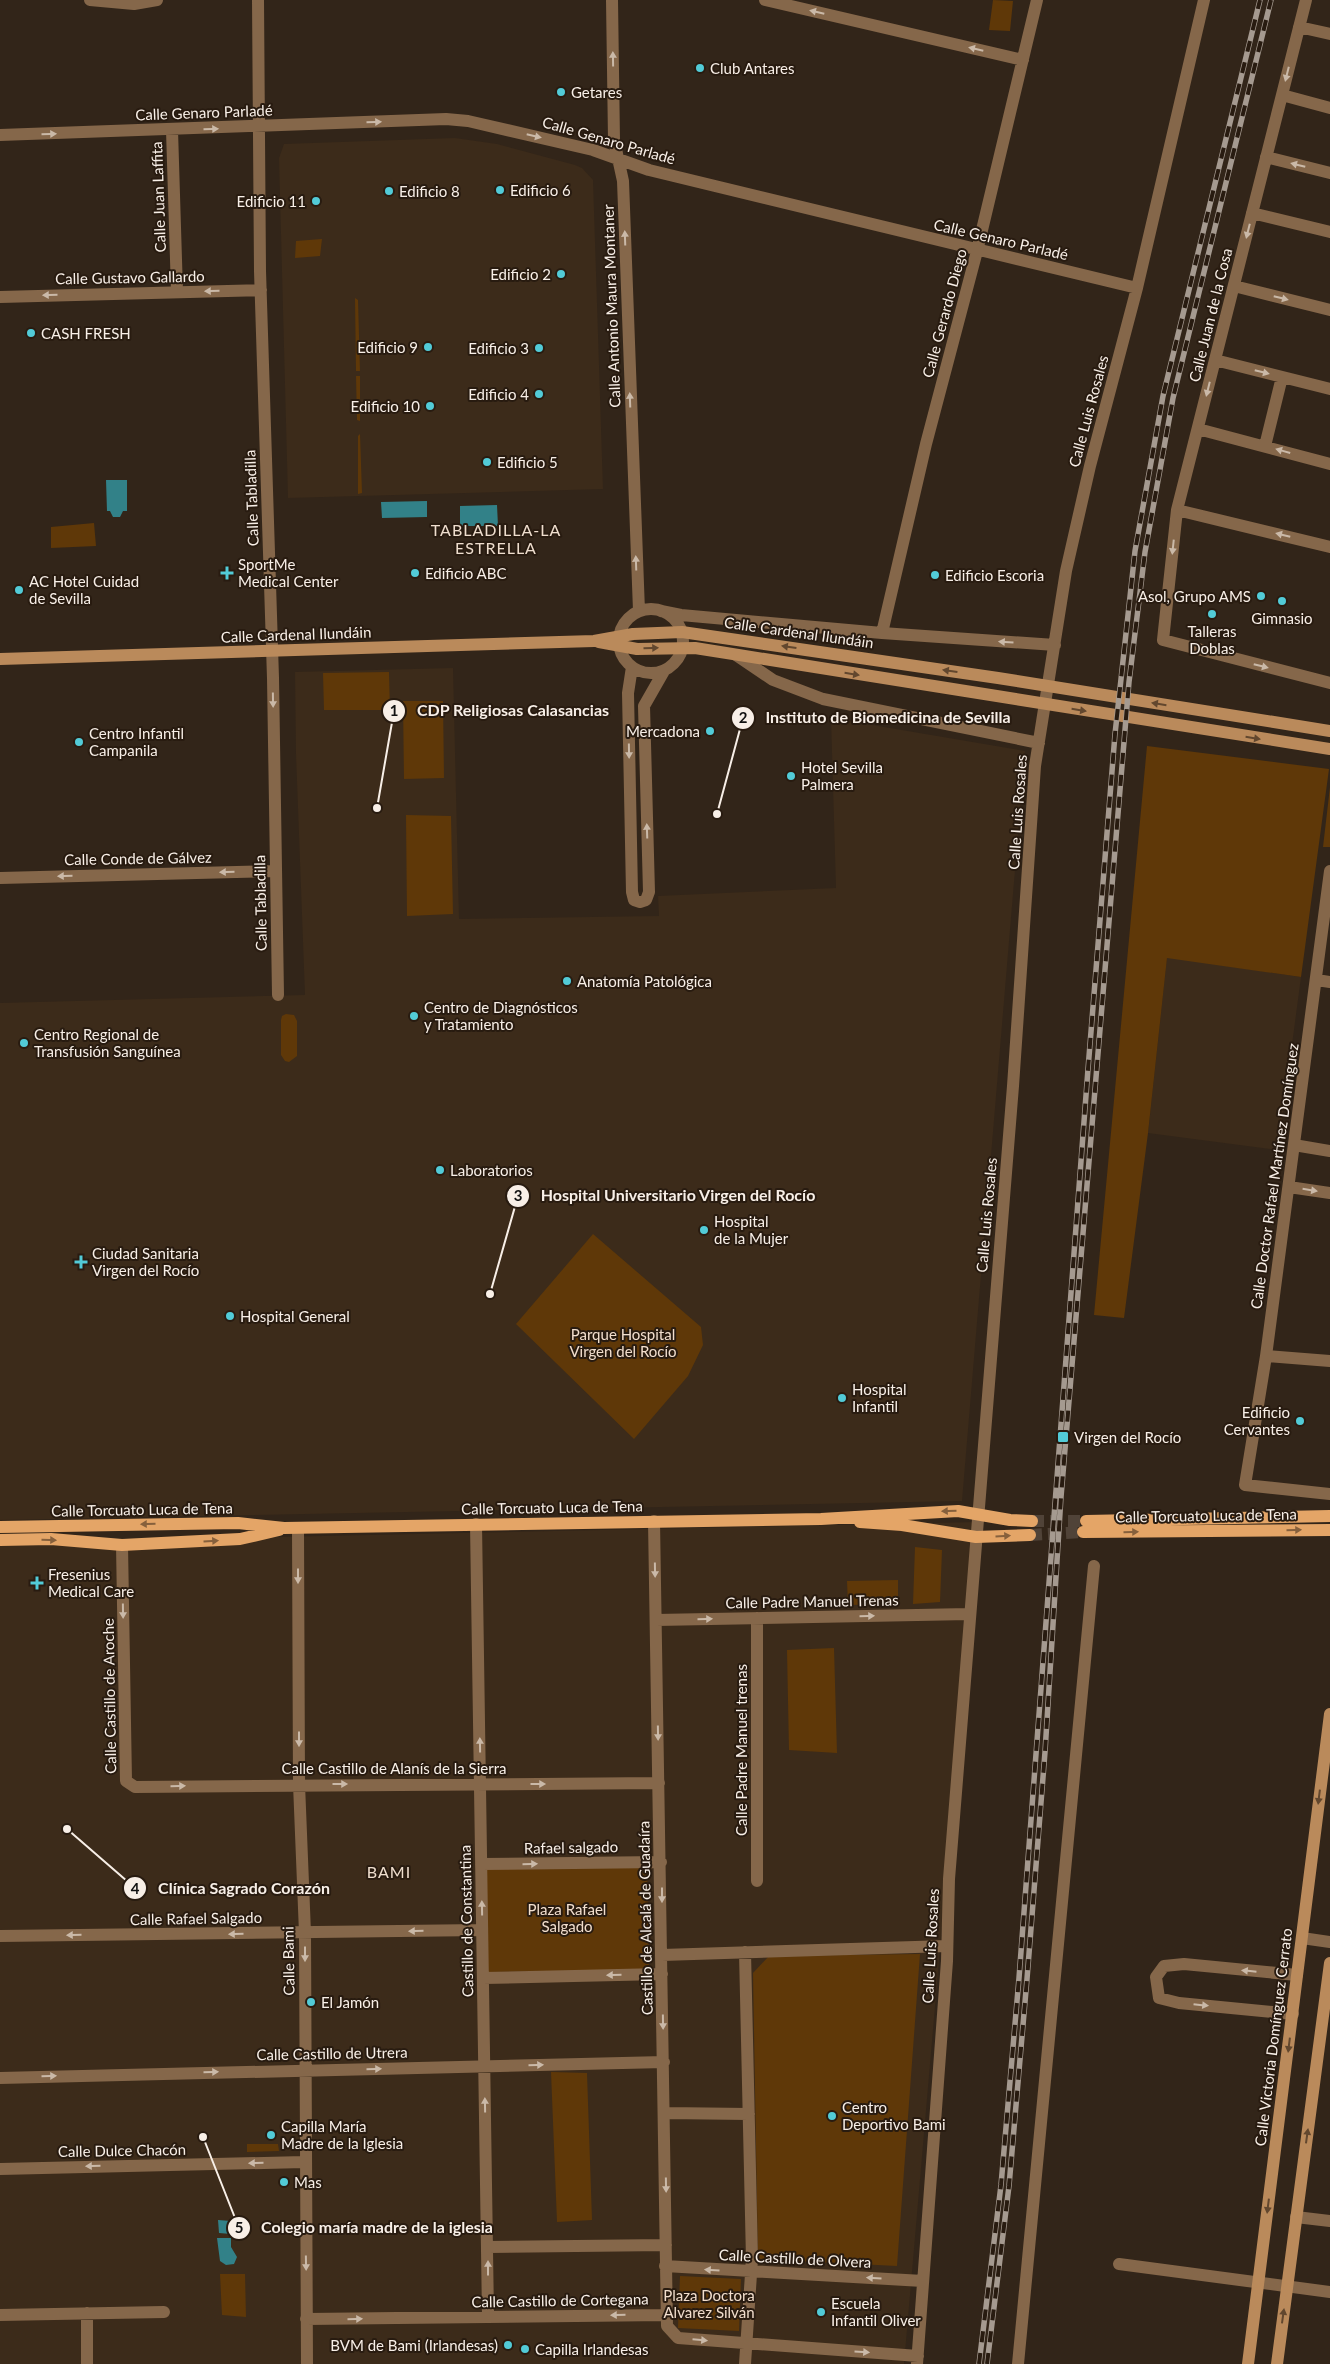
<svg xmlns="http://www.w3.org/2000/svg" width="1330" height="2364" font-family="Lato,sans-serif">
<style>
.built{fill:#3c2b1a}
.green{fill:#5f3808}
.water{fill:#328188}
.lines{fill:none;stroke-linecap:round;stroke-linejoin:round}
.primary-tunnel{stroke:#504338;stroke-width:12;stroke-dasharray:12 6;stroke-linecap:butt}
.street{stroke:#85674a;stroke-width:12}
.secondary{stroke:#ba8a5b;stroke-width:12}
.primary{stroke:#e4a567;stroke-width:12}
.rail-casing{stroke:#a59a90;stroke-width:5.5}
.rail{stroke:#281b10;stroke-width:4;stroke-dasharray:11;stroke-linecap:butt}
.oneway{fill:#cab9a8}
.oneway2{fill:#62472e}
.oneway3{fill:#86603c}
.poi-dot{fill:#52cbd7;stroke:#281b10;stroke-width:2}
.labels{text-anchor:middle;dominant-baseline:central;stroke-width:4;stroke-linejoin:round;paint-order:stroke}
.poi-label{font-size:15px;fill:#f8efe7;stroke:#281b10;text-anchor:start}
.street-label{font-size:15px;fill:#f8efe7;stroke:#281b10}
.park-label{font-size:15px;fill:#f2decd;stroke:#281b10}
.neighbourhood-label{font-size:16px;letter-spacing:1px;fill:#efdece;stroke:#281b10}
.leader{fill:none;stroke:#f8efe7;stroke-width:2}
.callout-dot{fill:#f8efe7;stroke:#281b10;stroke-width:2}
.mark-label{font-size:15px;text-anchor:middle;font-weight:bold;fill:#111}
.callout-label{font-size:16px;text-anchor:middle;font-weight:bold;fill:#f8efe7;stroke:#281b10;stroke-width:4;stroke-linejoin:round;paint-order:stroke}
</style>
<rect width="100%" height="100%" fill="#322519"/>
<path class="built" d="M455,138L497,144L575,165L582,168L593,180L603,489L288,498L279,158L284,144Z
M453,668L459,919L659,916L658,896L836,888L831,718L1025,751L962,1501L0,1520V1003L305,995L296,754L295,672Z
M1167,957L1301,977L1278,1150L1148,1133Z
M977,1522L904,2364H0V1543Z"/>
<path class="green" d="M993,0L1013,1L1010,31L989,30Z
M322,239L320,256L295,258L296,241Z
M355,298L358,300L360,371H356Z
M356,376H360V421L357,420Z
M360,434L362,493L358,494V436Z
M94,523L96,546L51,548V527Z
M389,672L390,710H324L323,673Z
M403,701H443L444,778L404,779Z
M1147,746L1329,769L1301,977L1167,958L1148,1133L1124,1318L1094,1315Z
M1330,787V847H1323Z
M406,815L451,816L453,914L407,916Z
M286,1014L294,1015L297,1021V1056L289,1062L285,1061L281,1055V1020L282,1016Z
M593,1234L701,1327L703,1345L688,1376L634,1439L516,1324Z
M915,1547L942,1550L940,1602L913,1604Z
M898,1580V1604L848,1605L847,1581Z
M834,1648L837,1753L789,1750L787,1650Z
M647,1865L649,1970L488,1972L486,1866Z
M920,1954L897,2266L758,2259L753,1973L769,1956Z
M551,2072L587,2073L592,2220L557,2222Z
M247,2144H278L279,2151L247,2152Z
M220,2274H245L246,2317L222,2315Z
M680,2276L741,2279L739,2331L678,2328Z"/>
<path class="water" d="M106,480H127V511H123L120,517H113L110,511H107Z
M427,501V517L382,518L381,502Z
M497,505L498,526H460V506Z
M218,2220L231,2221V2234L219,2233Z
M217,2238H231V2247L237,2257L234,2264L226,2265L220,2261Z"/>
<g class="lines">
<path class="primary-tunnel" d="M1032,1521H1086
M1030,1535L1083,1532"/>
<path class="street" d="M90,0L134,4L157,0
M258,0L260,271L273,678L278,995
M612,0L614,140L623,181L639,611
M765,0L1023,60
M1306,0L1177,510L1163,640L1330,683
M1299,27L1330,34
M1282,95L1330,108
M172,130L177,292
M0,135L446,119L468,121L593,150L649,170L1137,288
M1266,157L1330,173
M1252,213L1330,232
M1234,286L1330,310
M0,297L261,290
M1215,360L1330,389
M1198,429L1330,464
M1265,446L1282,377
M1177,510L1330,547
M619 641a32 32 0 1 1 64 0a32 32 0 1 1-64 0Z
M661,611L681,615L882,633L1055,645
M882,633L926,444L977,251L1037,0
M736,655L773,680L823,699L1039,743
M632,667L628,693L632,892L634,900L640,902L646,900L649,892L644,706L664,671
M1330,871L1266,1356L1245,1485L1330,1494
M0,878L276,871
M1317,980L1330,982
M1294,1145L1330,1151
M1289,1187L1330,1193
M1266,1356L1330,1361
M654,1521L667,2326L678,2338L918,2356
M476,1524L488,2316
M298,1528L299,1784L305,1933L307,2364
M122,1545L126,1781L135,1787L659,1783
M656,1620L969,1614
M481,1864L661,1862
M757,1881V1618
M0,1936L482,1930
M1302,1938L1330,1942
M662,1955L947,1946
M483,1978L662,1974
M1293,2014L1179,2003L1159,1998L1156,1977L1164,1966L1184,1964L1297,1975
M0,2078L664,2062
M665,2113L749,2114
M0,2169L304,2162
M1296,2217L1330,2221
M488,2247L666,2245
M1119,2264L1330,2292
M665,2266L923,2281
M87,2313V2364
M0,2315L164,2312
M306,2319L666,2315
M745,2364L752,2259L745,1952
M917,2364L947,1961L949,1879L1013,1086L1035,766L1066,571L1090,466L1137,288L1204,0
M1018,2364L1094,1566"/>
<path class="secondary" d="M599,642L637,649L695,648L1330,749
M0,659L594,641L633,634L682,632L998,678L1330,731
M1248,2364L1330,1714
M1277,2364L1330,1963"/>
<path class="primary" d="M1086,1521L1330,1516
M860,1522L902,1525L976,1537L1030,1535
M0,1527L238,1523L284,1528L821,1519L958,1511L1010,1520L1032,1521
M1083,1532L1330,1530
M0,1540L51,1539L122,1545L240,1539L279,1530"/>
<g class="rail-casing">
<path id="rail" d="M979,2364L1001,2185L1019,1978L1088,1069L1115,734L1135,551L1163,396L1260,0
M987,2364L1009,2186L1027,1979L1045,1752L1061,1497L1129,682L1145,552L1173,398L1271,0"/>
</g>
<use href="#rail" class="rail"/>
</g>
<defs><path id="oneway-solid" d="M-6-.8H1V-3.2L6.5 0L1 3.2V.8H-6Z" transform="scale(1.25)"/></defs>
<g class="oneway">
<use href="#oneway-solid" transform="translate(817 12) rotate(-167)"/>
<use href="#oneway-solid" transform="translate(976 49) rotate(-167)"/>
<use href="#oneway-solid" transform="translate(613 59) rotate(-91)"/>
<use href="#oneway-solid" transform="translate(1287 74) rotate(104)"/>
<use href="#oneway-solid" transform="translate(374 122) rotate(-2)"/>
<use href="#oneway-solid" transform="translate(211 129) rotate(-2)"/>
<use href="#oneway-solid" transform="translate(49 134) rotate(-2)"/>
<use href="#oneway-solid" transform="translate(534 136) rotate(13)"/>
<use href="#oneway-solid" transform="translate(1298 165) rotate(-166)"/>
<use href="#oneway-solid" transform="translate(1248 231) rotate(104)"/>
<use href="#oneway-solid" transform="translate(625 238) rotate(-92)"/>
<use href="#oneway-solid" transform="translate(212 291) rotate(179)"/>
<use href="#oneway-solid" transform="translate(50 295) rotate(179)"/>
<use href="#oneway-solid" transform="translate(1281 298) rotate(14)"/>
<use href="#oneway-solid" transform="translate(1262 372) rotate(14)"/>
<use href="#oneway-solid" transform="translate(1208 389) rotate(104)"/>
<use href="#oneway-solid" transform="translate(630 400) rotate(-92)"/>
<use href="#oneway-solid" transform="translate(1283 451) rotate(-164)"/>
<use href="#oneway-solid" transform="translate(1283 535) rotate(-166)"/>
<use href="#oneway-solid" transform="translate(1173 547) rotate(96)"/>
<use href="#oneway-solid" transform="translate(636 563) rotate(-92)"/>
<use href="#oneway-solid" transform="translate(1006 642) rotate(-176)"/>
<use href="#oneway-solid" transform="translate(1261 666) rotate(14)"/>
<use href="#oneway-solid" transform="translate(273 700) rotate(89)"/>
<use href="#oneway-solid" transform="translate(629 751) rotate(89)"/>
<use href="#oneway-solid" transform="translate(647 831) rotate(-92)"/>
<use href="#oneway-solid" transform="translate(227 872) rotate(179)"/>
<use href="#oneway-solid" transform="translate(65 876) rotate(179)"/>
<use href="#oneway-solid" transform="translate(1310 1190) rotate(9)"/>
<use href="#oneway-solid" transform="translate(655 1570) rotate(89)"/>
<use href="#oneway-solid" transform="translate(298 1576) rotate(90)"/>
<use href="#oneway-solid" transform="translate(123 1611) rotate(89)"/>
<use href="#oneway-solid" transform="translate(867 1616) rotate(-1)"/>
<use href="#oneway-solid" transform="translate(705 1619) rotate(-1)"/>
<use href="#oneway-solid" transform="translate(658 1733) rotate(89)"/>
<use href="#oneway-solid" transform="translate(299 1739) rotate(90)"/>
<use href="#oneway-solid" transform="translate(480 1745) rotate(-91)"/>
<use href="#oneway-solid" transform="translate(340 1784)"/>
<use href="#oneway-solid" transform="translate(538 1784)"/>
<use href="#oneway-solid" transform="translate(178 1786) rotate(-1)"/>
<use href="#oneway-solid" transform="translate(530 1864) rotate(-1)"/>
<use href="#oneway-solid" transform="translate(662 1895) rotate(90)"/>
<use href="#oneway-solid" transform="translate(482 1908) rotate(-91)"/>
<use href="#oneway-solid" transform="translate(416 1931) rotate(179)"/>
<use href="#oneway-solid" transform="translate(236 1934) rotate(179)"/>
<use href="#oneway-solid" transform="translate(74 1935) rotate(179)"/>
<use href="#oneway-solid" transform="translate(305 1954) rotate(90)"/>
<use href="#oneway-solid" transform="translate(1249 1971) rotate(-174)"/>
<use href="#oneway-solid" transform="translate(614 1975) rotate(179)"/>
<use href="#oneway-solid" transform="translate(1201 2005) rotate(6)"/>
<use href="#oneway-solid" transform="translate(663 2022) rotate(89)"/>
<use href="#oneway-solid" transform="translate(536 2065) rotate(-2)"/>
<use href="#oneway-solid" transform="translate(374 2069) rotate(-1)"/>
<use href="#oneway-solid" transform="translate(211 2072) rotate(-1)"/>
<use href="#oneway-solid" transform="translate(49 2076) rotate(-1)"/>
<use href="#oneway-solid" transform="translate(485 2105) rotate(-91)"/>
<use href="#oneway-solid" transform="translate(256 2163) rotate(179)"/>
<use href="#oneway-solid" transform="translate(93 2166) rotate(179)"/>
<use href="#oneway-solid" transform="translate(666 2185) rotate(89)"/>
<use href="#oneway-solid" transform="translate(306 2263) rotate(89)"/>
<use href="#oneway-solid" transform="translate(488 2268) rotate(-90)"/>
<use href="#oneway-solid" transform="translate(712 2270) rotate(-176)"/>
<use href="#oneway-solid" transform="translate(874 2278) rotate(-177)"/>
<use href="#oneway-solid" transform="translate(618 2315) rotate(179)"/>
<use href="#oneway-solid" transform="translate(355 2319) rotate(-1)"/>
<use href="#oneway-solid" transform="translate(700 2340) rotate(5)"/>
<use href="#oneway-solid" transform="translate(862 2352) rotate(4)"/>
</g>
<g class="oneway2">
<use href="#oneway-solid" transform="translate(789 647) rotate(-172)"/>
<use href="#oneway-solid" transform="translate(651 648) rotate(-2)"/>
<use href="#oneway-solid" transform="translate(950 671) rotate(-172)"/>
<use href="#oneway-solid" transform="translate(852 674) rotate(9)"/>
<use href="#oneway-solid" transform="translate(1159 704) rotate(-171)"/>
<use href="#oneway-solid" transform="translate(1079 710) rotate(9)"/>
<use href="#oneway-solid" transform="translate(1253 738) rotate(9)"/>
<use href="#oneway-solid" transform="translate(1319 1797) rotate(97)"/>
<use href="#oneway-solid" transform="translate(1289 2045) rotate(97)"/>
<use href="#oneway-solid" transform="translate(1307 2136) rotate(-82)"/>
<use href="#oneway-solid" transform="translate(1268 2206) rotate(97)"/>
<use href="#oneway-solid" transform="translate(1283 2316) rotate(-82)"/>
</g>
<g class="oneway3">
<use href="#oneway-solid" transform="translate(949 1511) rotate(178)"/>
<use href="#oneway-solid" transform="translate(148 1524) rotate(179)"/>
<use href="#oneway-solid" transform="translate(1294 1530) rotate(-1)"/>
<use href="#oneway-solid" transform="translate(1131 1532) rotate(-1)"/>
<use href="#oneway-solid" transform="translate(1003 1536) rotate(-3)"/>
<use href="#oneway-solid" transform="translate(49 1540) rotate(1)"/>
<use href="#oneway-solid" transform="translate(211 1541) rotate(-4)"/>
</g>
<g class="poi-dot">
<circle cx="700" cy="68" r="5"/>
<circle cx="561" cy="92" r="5"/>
<circle cx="500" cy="190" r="5"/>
<circle cx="389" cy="191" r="5"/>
<circle cx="316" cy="201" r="5"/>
<circle cx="561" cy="274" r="5"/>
<circle cx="31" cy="333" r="5"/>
<circle cx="428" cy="347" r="5"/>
<circle cx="539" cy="348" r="5"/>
<circle cx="539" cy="394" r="5"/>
<circle cx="430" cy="406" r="5"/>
<circle cx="487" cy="462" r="5"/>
<path d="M224.5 565.5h5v5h5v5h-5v5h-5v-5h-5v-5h5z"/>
<circle cx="415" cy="573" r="5"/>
<circle cx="935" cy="575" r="5"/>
<circle cx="19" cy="590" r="5"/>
<circle cx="1261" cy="596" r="5"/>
<circle cx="1282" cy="601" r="5"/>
<circle cx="1212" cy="614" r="5"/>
<circle cx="710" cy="731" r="5"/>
<circle cx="79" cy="742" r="5"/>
<circle cx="791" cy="776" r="5"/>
<circle cx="567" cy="981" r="5"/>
<circle cx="414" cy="1016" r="5"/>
<circle cx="24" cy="1043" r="5"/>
<circle cx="440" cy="1170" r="5"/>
<circle cx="704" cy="1230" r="5"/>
<path d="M78.5 1254.5h5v5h5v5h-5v5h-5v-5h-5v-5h5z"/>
<circle cx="230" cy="1316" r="5"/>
<circle cx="842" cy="1398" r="5"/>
<circle cx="1300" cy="1421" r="5"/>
<rect x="1057" y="1431" width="12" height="12" rx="2.5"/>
<path d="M34.5 1575.5h5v5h5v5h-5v5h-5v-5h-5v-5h5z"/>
<circle cx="311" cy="2002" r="5"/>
<circle cx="832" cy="2116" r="5"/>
<circle cx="271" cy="2135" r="5"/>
<circle cx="284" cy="2182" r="5"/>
<circle cx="821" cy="2312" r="5"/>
<circle cx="508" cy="2345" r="5"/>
<circle cx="525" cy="2349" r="5"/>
</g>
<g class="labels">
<g class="poi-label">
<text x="710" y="68">Club Antares</text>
<text x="571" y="92">Getares</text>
<text x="510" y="190">Edificio 6</text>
<text x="399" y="191">Edificio 8</text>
<text x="306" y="201" text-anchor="end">Edificio 11</text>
<text x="551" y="274" text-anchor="end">Edificio 2</text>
<text x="41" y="333">CASH FRESH</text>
<text x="418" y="347" text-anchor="end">Edificio 9</text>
<text x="529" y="348" text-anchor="end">Edificio 3</text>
<text x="529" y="394" text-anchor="end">Edificio 4</text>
<text x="420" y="406" text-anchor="end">Edificio 10</text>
<text x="497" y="462">Edificio 5</text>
<text x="238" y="564">SportMe<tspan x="238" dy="17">Medical Center</tspan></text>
<text x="425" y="573">Edificio ABC</text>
<text x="945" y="575">Edificio Escoria</text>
<text x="29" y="581">AC Hotel Cuidad<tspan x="29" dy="17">de Sevilla</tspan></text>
<text x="1251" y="596" text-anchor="end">Asol, Grupo AMS</text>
<text x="1282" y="618" text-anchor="middle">Gimnasio</text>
<text x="1212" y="631" text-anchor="middle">Talleras<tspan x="1212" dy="17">Doblas</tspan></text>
<text x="700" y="731" text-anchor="end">Mercadona</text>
<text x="89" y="733">Centro Infantil<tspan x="89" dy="17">Campanila</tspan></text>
<text x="801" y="767">Hotel Sevilla<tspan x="801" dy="17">Palmera</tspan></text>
<text x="577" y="981">Anatomía Patológica</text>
<text x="424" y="1007">Centro de Diagnósticos<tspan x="424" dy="17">y Tratamiento</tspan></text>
<text x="34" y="1034">Centro Regional de<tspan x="34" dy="17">Transfusión Sanguínea</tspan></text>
<text x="450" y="1170">Laboratorios</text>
<text x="714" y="1221">Hospital<tspan x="714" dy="17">de la Mujer</tspan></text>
<text x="92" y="1253">Ciudad Sanitaria<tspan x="92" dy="17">Virgen del Rocío</tspan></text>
<text x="240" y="1316">Hospital General</text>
<text x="852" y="1389">Hospital<tspan x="852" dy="17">Infantil</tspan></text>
<text x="1290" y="1412" text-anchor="end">Edificio<tspan x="1290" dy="17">Cervantes</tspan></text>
<text x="1074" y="1437">Virgen del Rocío</text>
<text x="48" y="1574">Fresenius<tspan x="48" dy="17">Medical Care</tspan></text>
<text x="321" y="2002">El Jamón</text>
<text x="842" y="2107">Centro<tspan x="842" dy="17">Deportivo Bami</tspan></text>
<text x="281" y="2126">Capilla María<tspan x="281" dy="17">Madre de la Iglesia</tspan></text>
<text x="294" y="2182">Mas</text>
<text x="831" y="2303">Escuela<tspan x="831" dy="17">Infantil Oliver</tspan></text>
<text x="498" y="2345" text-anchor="end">BVM de Bami (Irlandesas)</text>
<text x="535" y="2349">Capilla Irlandesas</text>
</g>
<g class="street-label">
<text transform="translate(204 112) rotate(-2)">Calle Genaro Parladé</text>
<text transform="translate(609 140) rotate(16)">Calle Genaro Parladé</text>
<text transform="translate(158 197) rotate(-92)">Calle Juan Laffita</text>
<text transform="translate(1001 239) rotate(13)">Calle Genaro Parladé</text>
<text transform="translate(130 277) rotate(-1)">Calle Gustavo Gallardo</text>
<text transform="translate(611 306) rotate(-92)">Calle Antonio Maura Montaner</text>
<text transform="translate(944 313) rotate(-75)">Calle Gerardo Diego</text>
<text transform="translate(1210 315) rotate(-76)">Calle Juan de la Cosa</text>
<text transform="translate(1088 411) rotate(-75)">Calle Luis Rosales</text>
<text transform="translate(251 498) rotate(-92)">Calle Tabladilla</text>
<text transform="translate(799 632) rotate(8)">Calle Cardenal Ilundáin</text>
<text transform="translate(296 634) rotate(-2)">Calle Cardenal Ilundáin</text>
<text transform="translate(1017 812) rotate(-86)">Calle Luis Rosales</text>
<text transform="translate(138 858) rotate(-1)">Calle Conde de Gálvez</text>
<text transform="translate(260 903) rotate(-91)">Calle Tabladilla</text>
<text transform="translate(1274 1176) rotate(-82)">Calle Doctor Rafael Martínez Domínguez</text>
<text transform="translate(986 1215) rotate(-85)">Calle Luis Rosales</text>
<text transform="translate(552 1507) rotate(-1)">Calle Torcuato Luca de Tena</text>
<text transform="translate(142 1509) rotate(-1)">Calle Torcuato Luca de Tena</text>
<text transform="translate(1206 1515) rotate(-1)">Calle Torcuato Luca de Tena</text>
<text transform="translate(812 1601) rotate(-1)">Calle Padre Manuel Trenas</text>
<text transform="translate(109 1696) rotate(-91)">Calle Castillo de Aroche</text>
<text transform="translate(741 1750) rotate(-90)">Calle Padre Manuel trenas</text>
<text x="394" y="1768">Calle Castillo de Alanís de la Sierra</text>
<text transform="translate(571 1847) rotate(-1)">Rafael salgado</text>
<text transform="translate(196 1918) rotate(-1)">Calle Rafael Salgado</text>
<text transform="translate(645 1918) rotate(-91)">Castillo de Alcalá de Guadaíra</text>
<text transform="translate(466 1921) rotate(-91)">Castillo de Constantina</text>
<text transform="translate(930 1946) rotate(-87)">Calle Luis Rosales</text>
<text transform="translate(288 1961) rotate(-91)">Calle Bami</text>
<text transform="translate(1273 2037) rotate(-83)">Calle Victoria Domínguez Cerrato</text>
<text transform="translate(332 2053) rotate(-1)">Calle Castillo de Utrera</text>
<text transform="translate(122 2150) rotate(-1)">Calle Dulce Chacón</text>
<text transform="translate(795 2258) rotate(3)">Calle Castillo de Olvera</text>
<text transform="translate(560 2300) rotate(-1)">Calle Castillo de Cortegana</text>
</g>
<g class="park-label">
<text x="623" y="1334">Parque Hospital<tspan x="623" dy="17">Virgen del Rocío</tspan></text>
<text x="567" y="1909">Plaza Rafael<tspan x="567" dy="17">Salgado</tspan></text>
<text x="709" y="2295">Plaza Doctora<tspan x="709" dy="17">Alvarez Silván</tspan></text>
</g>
<g class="neighbourhood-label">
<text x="496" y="529">TABLADILLA-LA<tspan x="496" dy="18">ESTRELLA</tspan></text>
<text x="389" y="1871">BAMI</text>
</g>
</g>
<path class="leader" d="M377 808L394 711M717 814L743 718M490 1294L518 1196M67 1829L135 1888M203 2137L239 2228"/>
<g class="callout-dot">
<circle cx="377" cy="808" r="5"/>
<circle cx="717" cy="814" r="5"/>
<circle cx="490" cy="1294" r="5"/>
<circle cx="67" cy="1829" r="5"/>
<circle cx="203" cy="2137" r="5"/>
<circle cx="394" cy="711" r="12"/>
<circle cx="743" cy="718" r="12"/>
<circle cx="518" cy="1196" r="12"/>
<circle cx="135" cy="1888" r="12"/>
<circle cx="239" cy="2228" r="12"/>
</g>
<g class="mark-label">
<text x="394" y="716">1</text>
<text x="743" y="723">2</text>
<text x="518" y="1201">3</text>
<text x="135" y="1894">4</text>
<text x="239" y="2233">5</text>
</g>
<g class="callout-label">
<text x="513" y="716">CDP Religiosas Calasancias</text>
<text x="888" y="723">Instituto de Biomedicina de Sevilla</text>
<text x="678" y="1201">Hospital Universitario Virgen del Rocío</text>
<text x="244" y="1894">Clínica Sagrado Corazón</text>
<text x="377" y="2233">Colegio maría madre de la iglesia</text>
</g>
</svg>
